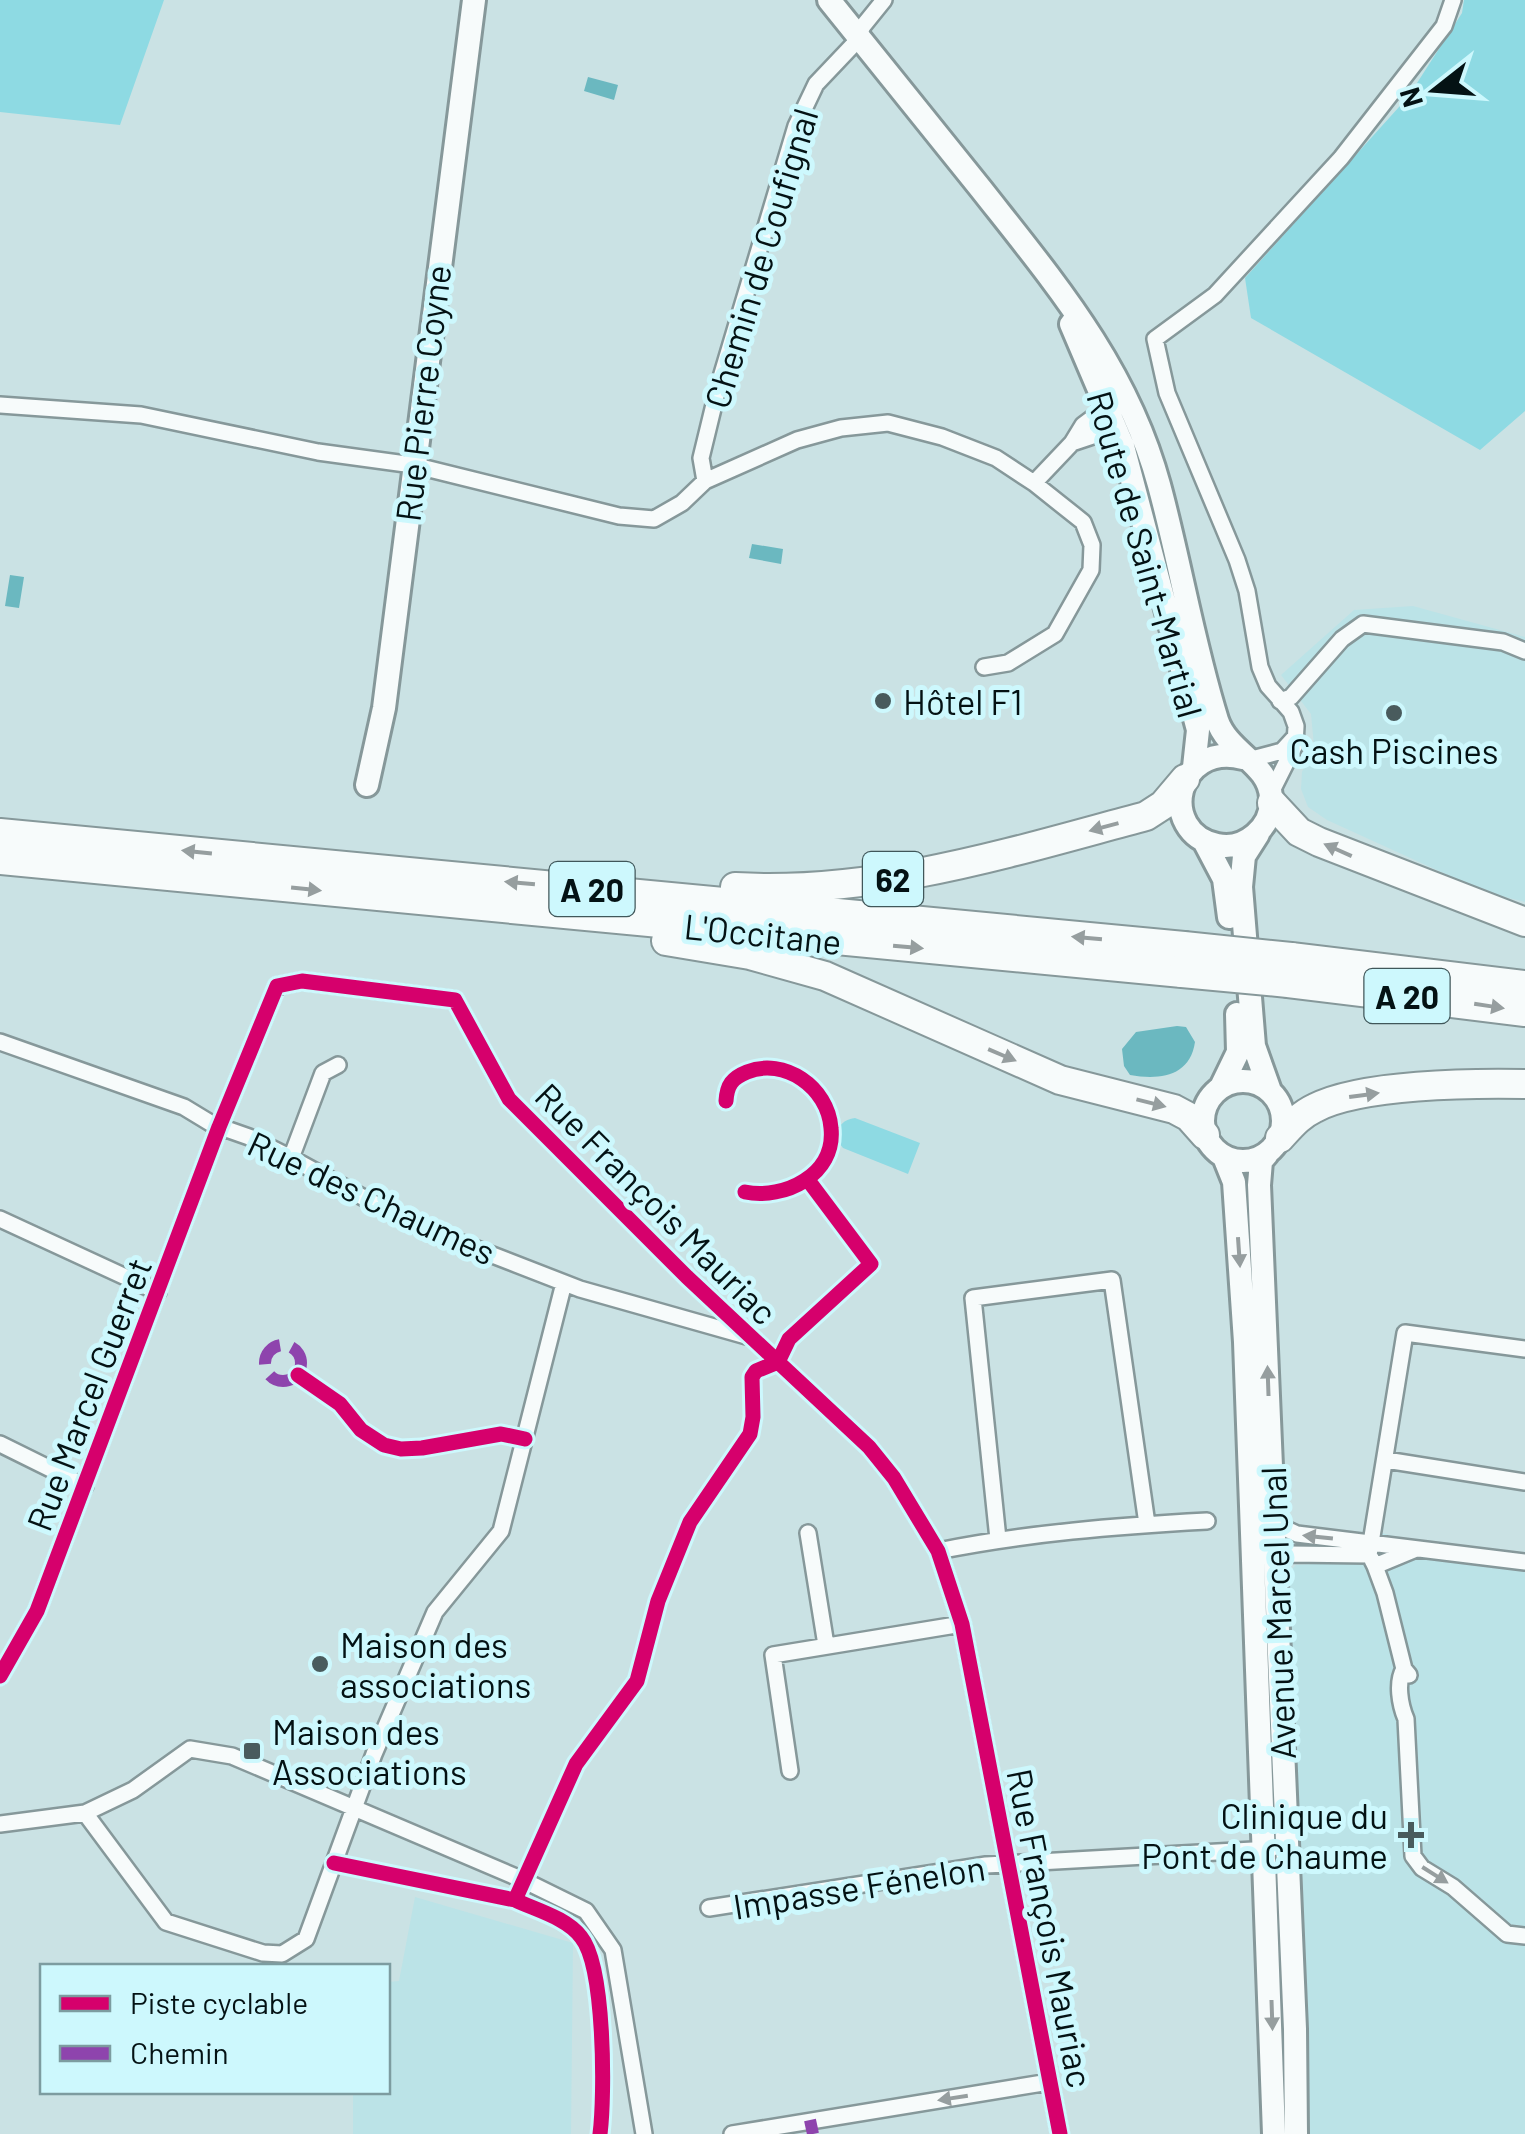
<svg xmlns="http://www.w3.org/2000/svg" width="1525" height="2134" font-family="Barlow,sans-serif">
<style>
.built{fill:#bbe3e7}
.green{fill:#8edae3}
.water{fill:#6bb8c0}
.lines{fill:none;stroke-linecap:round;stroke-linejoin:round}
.street-casing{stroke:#86989a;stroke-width:20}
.secondary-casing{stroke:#86989a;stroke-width:28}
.highway-casing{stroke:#86989a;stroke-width:32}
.street{stroke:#f7fbfb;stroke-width:15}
.secondary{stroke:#f7fbfb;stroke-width:22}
.highway{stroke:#f7fbfb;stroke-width:28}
.highway-bridge-casing{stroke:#86989a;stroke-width:32;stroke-linecap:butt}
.highway-bridge{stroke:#f7fbfb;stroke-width:28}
.quiet{stroke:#8e44ad;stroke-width:12;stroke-dasharray:25 12;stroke-linecap:butt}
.cycleway-casing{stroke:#cdf8fd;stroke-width:21}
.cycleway{stroke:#d6006c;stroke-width:15}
.oneway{fill:#969e9f}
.poi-dot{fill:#495b5d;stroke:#cdf8fd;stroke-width:4}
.labels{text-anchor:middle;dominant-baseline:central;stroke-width:10;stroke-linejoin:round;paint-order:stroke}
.shield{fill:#cdf8fd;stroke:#40575a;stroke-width:2.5}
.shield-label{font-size:32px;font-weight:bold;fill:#041214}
.street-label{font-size:35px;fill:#041214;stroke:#cdf8fd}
.poi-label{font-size:35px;fill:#041214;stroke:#cdf8fd;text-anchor:start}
</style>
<rect width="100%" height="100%" fill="#cae2e4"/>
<path class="built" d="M1413,606L1525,637V902L1485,892L1327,820L1308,807L1301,789L1302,772L1314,746L1311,714L1281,675L1354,610Z
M1382,1533L1426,1545L1525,1558V2134H1307L1285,1576L1296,1565L1363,1561L1377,1548Z
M415,1897L573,1943L571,2134H353V2092H388V1982L399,1981Z"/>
<path class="green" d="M0,0H164L120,125L0,112Z
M1464,0H1525V411L1480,450L1251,318L1245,278L1408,97L1462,13Z
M855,1118L920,1143L908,1174L843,1148C832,1135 838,1120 855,1118Z"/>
<path class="water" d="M588,77L618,85L614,100L584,91Z
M752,544L783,549L781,564L749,558Z
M10,575L24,577L19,608L5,606Z
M1177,1026L1186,1027L1195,1042C1190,1077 1159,1080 1130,1075L1124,1066L1122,1049L1136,1032Z"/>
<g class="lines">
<g class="street-casing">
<path id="street" d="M0,405L141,415L318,452L413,465L619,516L654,519L682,503L705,481L797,440L841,428L888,423L942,437L996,458L1034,483L1083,522L1092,545L1091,570L1055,634L1008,663L984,667
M1072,443L1102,433L1122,445
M705,481L701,458L719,384L796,126L816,84L853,45L863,26L884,0
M1034,483L1072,443L1083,425L1107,407
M1280,701L1291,697L1342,639L1363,624L1503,642L1525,651
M1248,760L1282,751L1293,739
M1271,793L1295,745L1296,726L1291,712L1268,686L1260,667L1247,591L1237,560L1167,393L1155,339L1215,295L1341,158L1444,26L1453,0
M0,1042L184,1107L212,1124L249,1137L291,1158L410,1223L580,1289L746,1336
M291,1158L323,1073L338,1065
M0,1219L158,1292
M0,1444L85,1486
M1386,1460L1525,1482
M1274,1514L1284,1528L1297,1534L1525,1562
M808,1533L826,1645
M998,1539L973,1298L1112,1280L1147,1524
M938,1551C1028,1533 1116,1526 1207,1521
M1369,1555L1405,1333L1525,1349
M1371,1558L1375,1566L1416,1549
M1275,1563L1289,1554L1369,1555
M1375,1566L1385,1593L1404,1669L1409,1675
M1404,1669C1396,1682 1400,1705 1406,1719L1413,1856L1422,1868L1453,1887L1507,1934L1525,1936
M0,1676L37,1611L219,1127L277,986L302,981L455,1000L509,1099L687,1277L869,1447L894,1478L938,1551L962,1624L1060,2134
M790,1771L773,1655L962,1624
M85,1813L166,1922L263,1953L282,1954L306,1939L374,1754L435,1612L501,1531L564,1283
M0,1824L85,1813L133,1790L190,1749L232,1756L523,1880L586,1911L613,1950L644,2134
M709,1908L986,1865L1271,1849
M732,2134L1049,2082"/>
</g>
<g class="secondary-casing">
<path id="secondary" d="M829,0C880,63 930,126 981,189C1055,283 1127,367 1159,485C1180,562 1193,644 1217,720C1228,753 1270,764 1271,798C1273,827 1245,851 1217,845C1157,832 1175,741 1243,758
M1071,324L1123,446L1198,730L1194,767
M367,785L384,708L474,0
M1258,834L1244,856L1241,887L1254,1046L1270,1091
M1204,841L1224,879L1229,917
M1203 1121a40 40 0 1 1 80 0a40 40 0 1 1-80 0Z
M1221,1087L1238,1052L1237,1014
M1267,1154L1261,1161L1259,1185L1295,2029L1296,2134
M1224,1157L1234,1182L1245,1342L1274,2134"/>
</g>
<g class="highway-casing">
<path id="highway" d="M1272,803L1299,832L1319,842L1525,922
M0,833L1184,946
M0,860L1182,973
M735,887C877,895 1011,852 1146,816L1163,805L1185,779
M666,941L750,955L825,976L1060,1080L1174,1109L1189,1117L1205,1135
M1291,957L1525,985
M1288,983L1525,1012
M1280,1138C1291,1126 1300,1115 1315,1108C1361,1084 1472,1083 1525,1084"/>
</g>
<use href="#street" class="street"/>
<use href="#secondary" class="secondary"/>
<use href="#highway" class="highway"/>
<g class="highway-bridge-casing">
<path id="highway-bridge" d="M1184,946L1291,957
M1182,973L1288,983"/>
</g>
<use href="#highway-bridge" class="highway-bridge"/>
<path class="quiet" d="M265 1363a18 18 0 1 1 36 0a18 18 0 1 1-36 0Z
M810,2120L813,2134"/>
<g class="cycleway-casing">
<path id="cycleway" d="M726,1101C727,1085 732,1078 747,1072C784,1057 828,1087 831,1128C836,1175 784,1200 745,1192
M298,1375L340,1404L361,1430L384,1445L401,1449L422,1448L501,1434L525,1439
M0,1676L37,1611L219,1127L277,986L302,981L455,1000L509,1099L687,1277L869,1447L894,1478L938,1551L962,1624L1060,2134
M334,1863L515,1900
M600,2134C605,2095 605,1966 581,1937C567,1918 536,1910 515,1900L576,1764L637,1681L658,1601L690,1522L750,1434L753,1417L752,1377L756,1371L778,1362L789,1339L871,1264L808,1180"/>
</g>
<use href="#cycleway" class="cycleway"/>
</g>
<defs><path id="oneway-solid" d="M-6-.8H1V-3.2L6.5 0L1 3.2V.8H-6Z" transform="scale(2.5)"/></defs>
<g class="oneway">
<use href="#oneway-solid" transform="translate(1104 827) rotate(165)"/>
<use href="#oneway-solid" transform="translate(1338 850) rotate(-156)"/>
<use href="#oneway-solid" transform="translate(197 852) rotate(-174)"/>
<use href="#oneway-solid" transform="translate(520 883) rotate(-175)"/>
<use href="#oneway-solid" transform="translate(306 889) rotate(6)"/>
<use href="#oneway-solid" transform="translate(1087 938) rotate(-175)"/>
<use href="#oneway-solid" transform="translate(908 947) rotate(5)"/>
<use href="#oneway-solid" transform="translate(1489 1006) rotate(9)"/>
<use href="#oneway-solid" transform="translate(1002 1055) rotate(23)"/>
<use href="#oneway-solid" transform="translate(1364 1095) rotate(-8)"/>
<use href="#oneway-solid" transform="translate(1151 1103) rotate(14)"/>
<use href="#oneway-solid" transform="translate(1239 1252) rotate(86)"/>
<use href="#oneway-solid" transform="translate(1268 1381) rotate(-92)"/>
<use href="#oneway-solid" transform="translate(1318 1537) rotate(-174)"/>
<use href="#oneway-solid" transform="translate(1435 1875) rotate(32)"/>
<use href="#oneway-solid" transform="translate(1272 2015) rotate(88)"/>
<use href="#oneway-solid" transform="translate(953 2098) rotate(171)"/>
</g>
<g class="poi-dot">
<circle cx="883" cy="701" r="10"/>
<circle cx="1394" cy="713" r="10"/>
<circle cx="320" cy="1664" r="10"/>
<rect x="242" y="1741" width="20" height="20" rx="5"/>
<path d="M1406 1820h10v10h10v10h-10v10h-10v-10h-10v-10h10z"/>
</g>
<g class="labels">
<g class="shield">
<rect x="863" y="852" width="60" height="54" rx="8"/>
<rect x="549.5" y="862" width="85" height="54" rx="8"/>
<rect x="1364.5" y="969" width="85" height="54" rx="8"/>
</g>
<g class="shield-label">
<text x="893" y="879">62</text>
<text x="592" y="889">A 20</text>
<text x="1407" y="996">A 20</text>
</g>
<g class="street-label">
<text transform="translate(760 258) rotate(-73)">Chemin de Coufignal</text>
<text transform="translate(422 393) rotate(-83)">Rue Pierre Coyne</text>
<text transform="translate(1146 554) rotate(74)">Route de Saint-Martial</text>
<text transform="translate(763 933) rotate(6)">L'Occitane</text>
<text transform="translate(372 1197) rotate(25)">Rue des Chaumes</text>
<text transform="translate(657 1203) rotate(45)">Rue François Mauriac</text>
<text transform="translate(88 1394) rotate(-69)">Rue Marcel Guerret</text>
<text transform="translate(1277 1613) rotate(-92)">Avenue Marcel Unal</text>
<text transform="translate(859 1886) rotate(-9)">Impasse Fénelon</text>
<text transform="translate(1051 1928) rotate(79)">Rue François Mauriac</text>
</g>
<g class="poi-label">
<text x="903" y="701">Hôtel F1</text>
<text x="1394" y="750" text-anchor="middle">Cash Piscines</text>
<text x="340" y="1644">Maison des<tspan x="340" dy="40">associations</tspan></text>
<text x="272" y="1731">Maison des<tspan x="272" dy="40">Associations</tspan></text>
<text x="1388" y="1815" text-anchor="end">Clinique du<tspan x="1388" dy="40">Pont de Chaume</tspan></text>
</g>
</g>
<rect x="40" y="1964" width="350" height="130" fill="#cdf8fd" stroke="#7d9ca0" stroke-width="2.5"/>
<rect x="60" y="1996" width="50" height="15" fill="#d6006c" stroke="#7d9ca0" stroke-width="2.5"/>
<text x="130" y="2014" font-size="30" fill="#041214">Piste cyclable</text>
<rect x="60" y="2046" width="50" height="15" fill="#8e44ad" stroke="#7d9ca0" stroke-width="2.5"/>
<text x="130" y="2064" font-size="30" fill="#041214">Chemin</text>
<g transform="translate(1435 90) rotate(253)" stroke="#cdf8fd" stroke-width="8" paint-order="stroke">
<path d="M0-8L18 38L0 25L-18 38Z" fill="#041214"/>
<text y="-15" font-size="28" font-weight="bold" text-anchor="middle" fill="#041214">N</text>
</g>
</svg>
